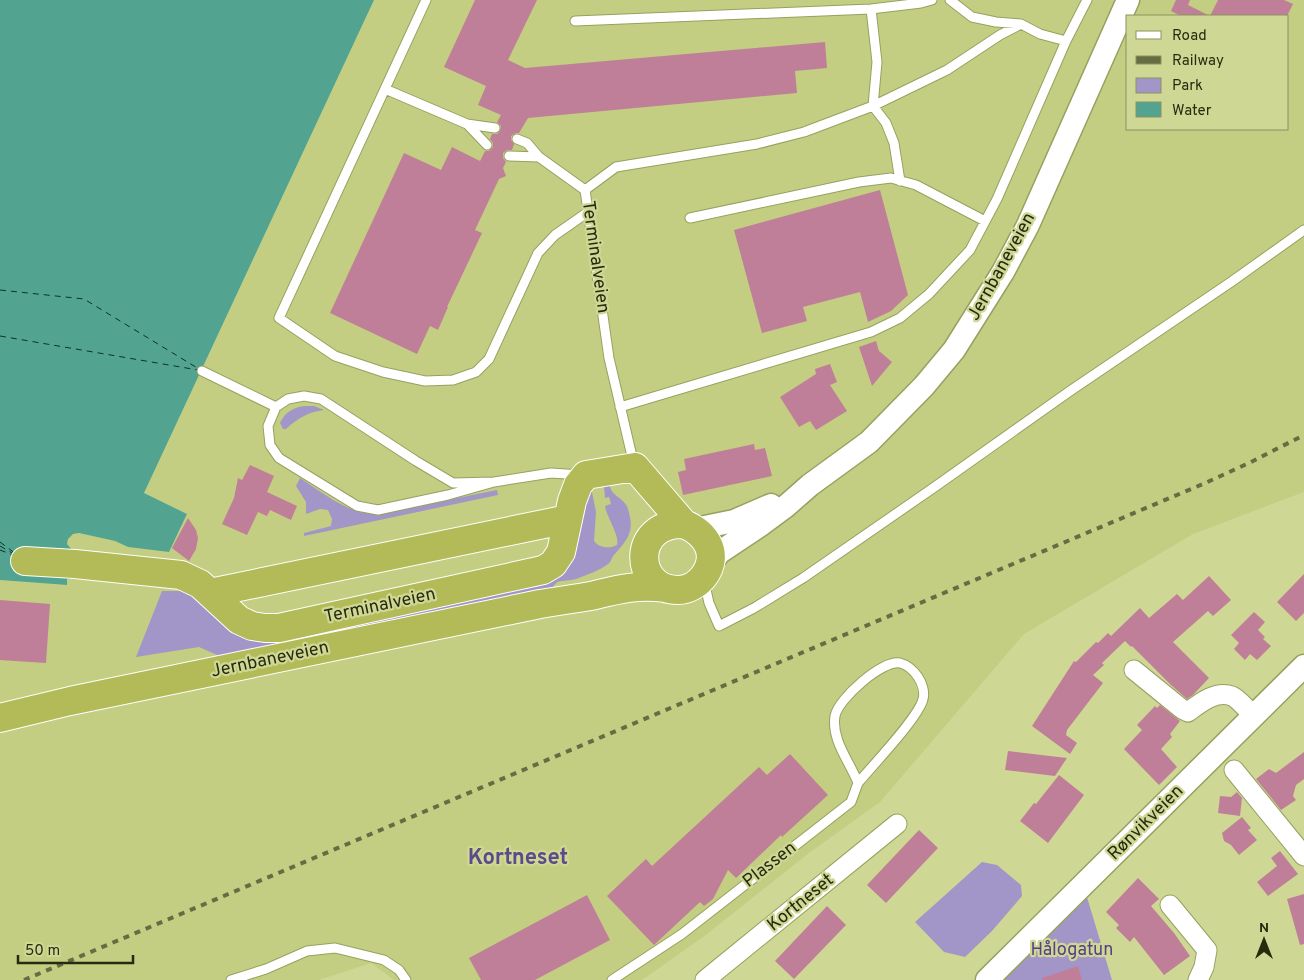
<svg xmlns="http://www.w3.org/2000/svg" width="1304" height="980" font-family="Overpass,sans-serif">
<style>
.built{fill:#c3ce82;fill-rule:evenodd}
.green{fill:#a296c8}
.water{fill:#52a490}
.lines{fill:none;stroke-linecap:round;stroke-linejoin:round}
.ferry{stroke:#0b332a;stroke-width:1;stroke-dasharray:6 5;stroke-linecap:butt}
.building{fill:#c07f98}
.service-casing{stroke:#97a15f;stroke-width:11}
.minor-casing{stroke:#97a15f;stroke-width:21}
.tertiary-casing{stroke:#97a15f;stroke-width:25}
.trunk-casing{stroke:#fff;stroke-width:30}
.service{stroke:#fff;stroke-width:9}
.minor{stroke:#fff;stroke-width:19}
.tertiary{stroke:#fff;stroke-width:22}
.trunk{stroke:#b2bb58;stroke-width:28}
.rail{stroke:#676d42;stroke-width:4;stroke-dasharray:6 6;stroke-linecap:butt}
.labels{text-anchor:middle;dominant-baseline:central;stroke-width:4.5;stroke-linejoin:round;paint-order:stroke}
.street-label{font-size:18px;fill:#272a0f;stroke:#ced894}
.park-label{font-size:18px;fill:#574089;stroke:#ced894}
.district-label{font-size:22px;font-weight:bold;fill:#5c4b89;stroke:#ced894}
</style>
<rect width="100%" height="100%" fill="#ced894"/>
<path class="built" d="M374,0H1304V492L1193,534L1024,634L880,802L809,853L703,937L642,980H394L371,963L319,980H0V580L66,585L73,551L67,544L68,539L73,534L79,533L115,541L128,547L169,552L187,514L144,493ZM1128,16H1288V129H1128Z"/>
<path class="green" d="M305,406H314L324,410C308,412 298,418 286,429H283L280,423C285,412 294,407 305,406Z
M300,478C325,494 347,514 378,514L497,490L498,495L304,536V533L331,526L332,519L328,510L320,509L306,514V502L296,486Z
M604,486H610C611,496 625,498 628,509C635,532 628,539 614,555C611,558 612,561 608,564C599,571 586,575 576,579C570,581 563,580 557,582L551,589L231,657L217,655L199,647L136,657L162,591H181L188,593L225,625L547,579L575,533L590,491L592,492L596,512L594,541C599,548 610,549 617,545C620,536 607,518 605,506L611,504L609,497L605,498Z
M982,862L997,865L1021,885L1022,896L992,931L965,957L944,952L915,922Z
M1086,894L1112,980H998Z"/>
<path class="water" d="M0,0H374L144,493L187,514L169,552L128,547L115,541L79,533L73,534L68,539L67,544L73,551L70,579H67V585L0,580Z"/>
<g class="lines">
<path class="ferry" d="M0,290L84,299L199,369
M0,336L198,370
M0,542L16,554
M0,546L14,554
M0,550L13,555"/>
</g>
<path class="building" d="M475,0H537L508,60L525,68L825,42L827,68L795,71L797,93L528,118L519,133H516L511,136V140L514,144L512,150H507L503,153V158L506,162L503,168L506,176L499,179L475,230L482,233L447,307H448L438,330L430,326L417,354L330,313L404,153L441,170L452,147L480,161L485,151H489L493,147V143L490,139L492,134H497L500,131L501,126L497,122L501,115L478,105L486,86L444,67Z
M1176,0H1190L1188,5L1210,16L1218,0H1284L1293,4L1287,16H1181L1171,11Z
M880,190L908,295L891,311L868,322L860,292L803,307L807,321L762,333L734,230Z
M876,341L879,351L892,362L872,386L859,347Z
M830,364L837,382L830,385L847,411L816,430L810,421L799,427L780,397L816,374L815,369Z
M754,444L755,450L765,448L772,476L683,495L678,472L686,470L684,459Z
M250,465L274,476L267,492L297,506L291,520L270,510L267,516L258,512L247,535L222,524L234,498L238,478L242,480Z
M188,518L196,530L198,538L196,549L189,561L172,548Z
M1304,574V613L1296,621L1277,602Z
M1209,576L1231,600L1213,616L1208,611L1173,642L1209,678L1193,695L1187,699L1171,685L1132,646L1131,647L1125,641L1102,663L1104,665L1093,675L1103,683L1067,730L1066,735L1077,743L1070,754L1032,726L1074,661L1076,662L1096,642L1098,643L1108,633L1111,636L1140,608L1149,618L1177,594L1183,600Z
M0,600L50,604L46,663L0,660Z
M1254,612L1265,622L1258,630L1265,637L1263,639L1271,646L1257,660L1250,654L1245,660L1234,649L1239,643L1231,635Z
M1160,705L1180,721L1170,734L1172,737L1161,749L1177,767L1159,785L1124,749L1142,730L1137,725L1155,706L1157,708Z
M1008,751L1067,758L1055,776L1005,770Z
M1304,752V779L1296,785L1293,796L1296,800L1281,810L1256,779L1269,769L1276,773Z
M790,754L828,795L782,837L781,835L736,878L728,870L713,899L704,906L700,902L654,945L607,896L646,859L652,866L759,767L767,775Z
M1059,775L1084,795L1048,843L1020,821L1034,803L1036,804Z
M1237,792L1242,798L1240,816L1218,813L1220,796L1231,797Z
M1242,817L1251,828L1248,830L1257,840L1239,855L1231,845L1224,841L1222,833Z
M919,830L938,848L886,903L867,885Z
M1280,851L1298,874L1268,896L1257,882L1277,866L1271,858Z
M1138,878L1159,899L1151,906L1174,933L1190,956L1164,975L1134,937L1130,942L1116,928L1119,925L1106,912Z
M1304,894V944L1300,945L1287,899Z
M587,895L610,940L535,980H481L469,958Z
M827,906L846,925L794,979L775,961Z
M1078,966L1082,980H1042V978Z"/>
<g class="lines">
<g class="service-casing">
<path id="service" d="M426,0L279,318L335,356L383,372L425,381L453,380L476,372L489,359L538,253L555,235L588,212
M950,0L972,17L996,22L1021,24L1040,34L1066,41
M575,21L871,9L921,3L932,0
M385,89L467,124L495,128
M467,124L487,145
M517,139L527,143L539,157L585,190L609,358L634,465
M509,156L539,157
M900,181L894,143L886,123L873,106L947,70L1000,35L1021,24
M585,190L616,167L757,144L804,132L873,106L877,62L871,9
M690,218L859,182L891,178L916,185L985,221
M202,371L276,407
M620,407L871,332L900,318L929,294L970,250L997,199L1066,41L1087,0
M494,482L453,483L416,461L321,399L304,396L288,399L276,407L268,426L270,445L279,458L357,506L378,510L448,495L494,482L551,473L581,475
M704,581L709,603L719,626L754,608L803,578L936,486L1070,391L1231,282L1304,230
M231,980L266,969L307,951L335,948L384,960L399,970L406,980
M612,980L682,934L851,802L858,783C850,762 831,740 835,716C838,699 882,660 900,663C908,665 914,671 918,677C922,683 925,692 923,699C919,717 872,766 858,783"/>
</g>
<g class="minor-casing">
<path id="minor" d="M1134,670L1182,709L1188,712C1200,703 1216,690 1232,696C1239,699 1247,710 1253,715
M1234,770L1304,856
M1170,905L1207,950L1204,967L1198,980
M705,980L897,824"/>
</g>
<g class="tertiary-casing">
<path id="tertiary" d="M695,529L734,521L771,505
M710,564L720,552L762,524L785,507L810,485L869,442L924,386L954,350L1003,272L1028,225L1128,0
M987,980L1304,666"/>
</g>
<g class="trunk-casing">
<path id="trunk" d="M635,467L684,524C706,533 720,554 704,576C698,584 688,590 678,590C633,590 631,522 684,524
M25,561L75,564L181,575L200,584L239,620L252,626L265,628H279L543,570L553,564L561,552L572,501L578,485L586,475L635,467
M210,593L568,519
M0,718L70,701L540,604C557,601 574,599 591,596C616,590 638,584 665,588"/>
</g>
<use href="#service" class="service"/>
<use href="#minor" class="minor"/>
<use href="#tertiary" class="tertiary"/>
<use href="#trunk" class="trunk"/>
<path class="rail" d="M24,980L1203,484L1249,463L1304,435"/>
</g>
<g class="labels">
<g class="street-label">
<text transform="translate(595 257) rotate(82)">Terminalveien</text>
<text transform="translate(1002 267) rotate(-61)">Jernbaneveien</text>
<text transform="translate(380 606) rotate(-12)">Terminalveien</text>
<text transform="translate(270 660) rotate(-12)">Jernbaneveien</text>
<text transform="translate(1146 823) rotate(-45)">Rønvikveien</text>
<text transform="translate(770 865) rotate(-38)">Plassen</text>
<text transform="translate(801 903) rotate(-39)">Kortneset</text>
</g>
<g class="park-label">
<text x="1072" y="950">Hålogatun</text>
</g>
<g class="district-label">
<text x="518" y="858">Kortneset</text>
</g>
</g>
<rect x="1126" y="15" width="162" height="115" fill="#ced894" stroke="#8b925f"/>
<rect x="1136" y="31" width="25" height="8" fill="#ffffff" stroke="#8b925f"/>
<text x="1172" y="40" font-size="15" fill="#272a0f">Road</text>
<rect x="1136" y="56" width="25" height="8" fill="#676d42" stroke="#8b925f"/>
<text x="1172" y="65" font-size="15" fill="#272a0f">Railway</text>
<rect x="1136" y="78" width="25" height="15" fill="#a296c8" stroke="#8b925f"/>
<text x="1172" y="90" font-size="15" fill="#272a0f">Park</text>
<rect x="1136" y="102" width="25" height="15" fill="#52a490" stroke="#8b925f"/>
<text x="1172" y="115" font-size="15" fill="#272a0f">Water</text>
<g transform="translate(1264 940)" stroke="#ced894" stroke-width="4" paint-order="stroke">
<path d="M0-4L9 19L0 12L-9 19Z" fill="#272a0f"/>
<text y="-8" font-size="14" font-weight="bold" text-anchor="middle" fill="#272a0f">N</text>
</g>
<path d="M18 955v8h115v-8" fill="none" stroke="#272a0f" stroke-width="2.5"/>
<text x="25" y="955" font-size="15" fill="#272a0f" stroke="#ced894" stroke-width="4" paint-order="stroke">50 m</text>
</svg>
